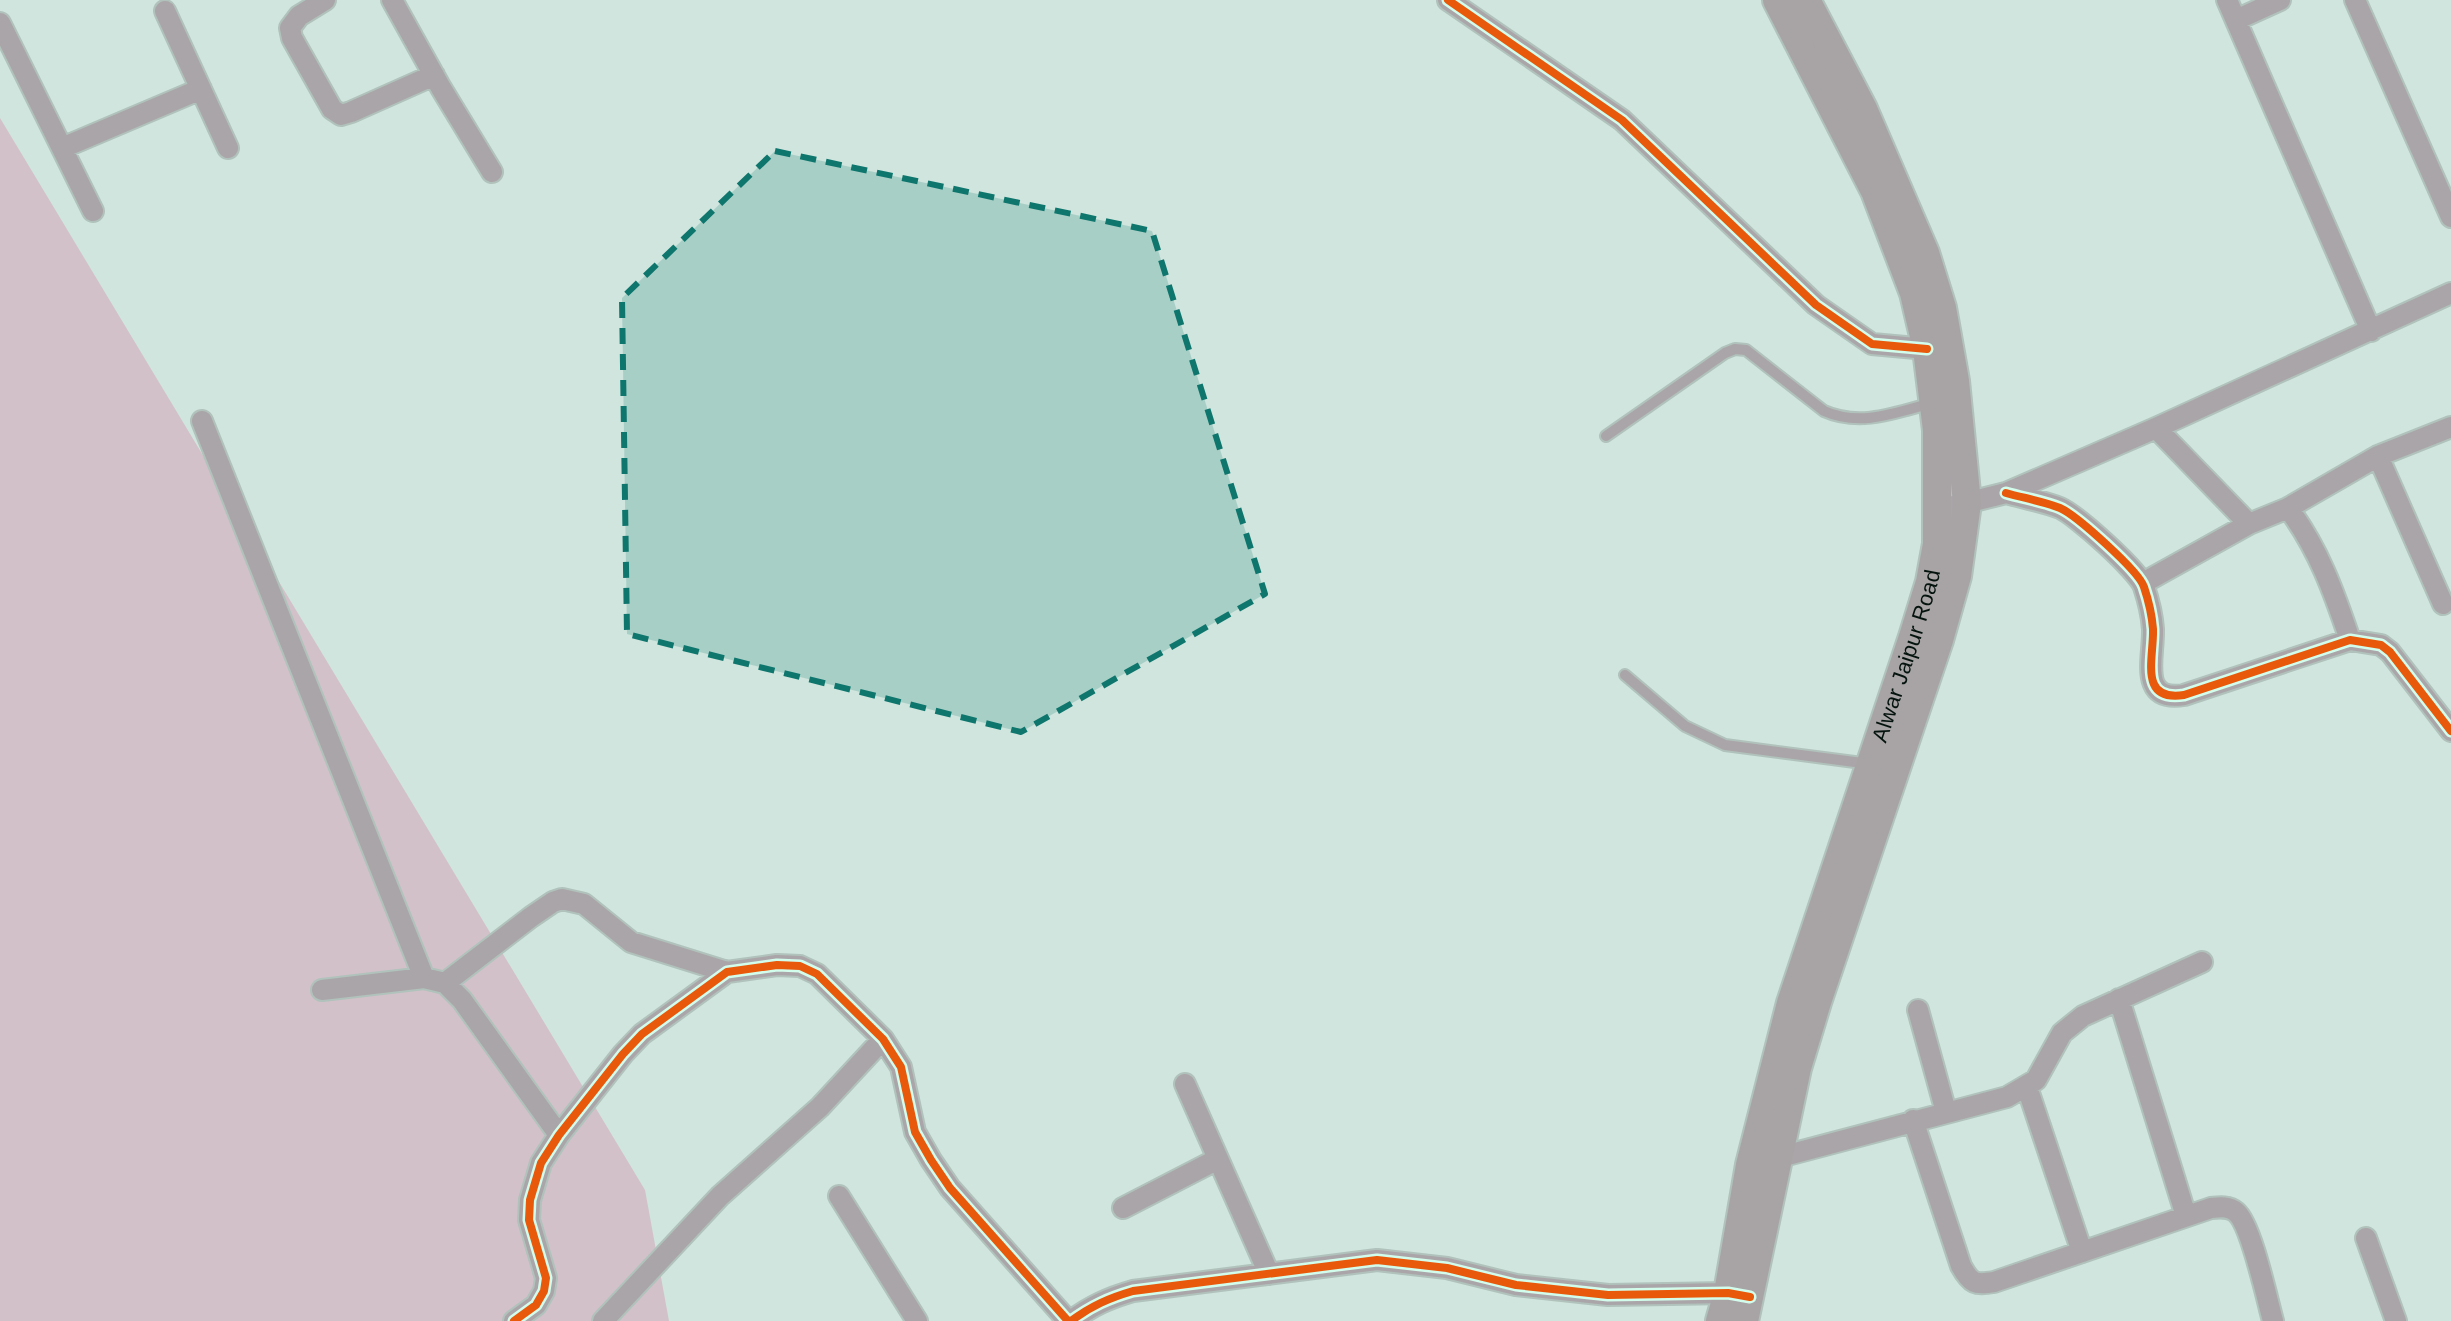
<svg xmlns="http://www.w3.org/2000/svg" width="2451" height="1321" font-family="Helvetica,sans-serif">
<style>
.green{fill:#d2c1c9}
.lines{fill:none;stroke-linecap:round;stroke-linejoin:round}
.service-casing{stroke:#b0c2bb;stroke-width:14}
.minor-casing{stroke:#b0c2bb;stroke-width:24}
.secondary-casing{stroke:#b0c2bb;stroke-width:32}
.service{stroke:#aaa5a8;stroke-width:10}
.minor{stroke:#aaa5a8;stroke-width:20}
.secondary{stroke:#a8a4a6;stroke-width:28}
.cycleway-casing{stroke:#d2fcec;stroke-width:13}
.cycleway{stroke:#e8590c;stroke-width:8}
.marked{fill:#0f766e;fill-opacity:0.2;stroke:#0f766e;stroke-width:6;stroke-dasharray:16 10;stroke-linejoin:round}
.labels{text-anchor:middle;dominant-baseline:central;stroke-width:6;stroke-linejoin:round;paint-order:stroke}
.street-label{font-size:22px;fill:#05130e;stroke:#d2fcec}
</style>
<rect width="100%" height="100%" fill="#cfe5dd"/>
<path class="green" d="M0,118L645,1190L669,1321H0Z"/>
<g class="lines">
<g class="service-casing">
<path id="service" d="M1606,436L1725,353L1735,349L1746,350L1824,411C1860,427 1895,413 1932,403
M1625,675L1685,726L1725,745L1870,764"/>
</g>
<g class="minor-casing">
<path id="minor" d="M325,0L299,16L290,28L292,38L332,109L341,115L351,112L434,75
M392,0L441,88L492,172
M1448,0L1622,120L1816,305L1872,344L1927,349
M2227,0L2371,331
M2355,0L2451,217
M165,11L228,148
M2236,20L2280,0
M0,23L93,211
M62,148L201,89
M202,421L424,978
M2156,428L2249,524
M2378,456L2443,604
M2006,493C2023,498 2043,501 2060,508C2076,515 2139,571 2144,587C2148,599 2152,616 2153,629C2154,658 2138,702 2184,695L2350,640L2381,645L2390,652L2451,731
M1954,506L2006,493L2156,428L2451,293
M2288,508C2318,548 2334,592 2350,640
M2143,583L2249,524L2288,508L2378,456L2451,427
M445,983L531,917L553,902L562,899L584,904L631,942L727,972
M322,990L424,978L445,983L462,1000L559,1135
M2119,999L2186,1216
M1918,1010L1946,1112
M1185,1084L1269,1274
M2027,1087L2082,1252
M1913,1120L1961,1266C1971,1284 1975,1285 1994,1282L2211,1208C2220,1207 2229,1206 2236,1212C2251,1224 2267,1299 2273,1321
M1776,1158L2007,1097L2036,1080L2062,1033L2083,1016L2202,962
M839,1196L917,1321
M1123,1208L1218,1159
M2366,1238L2396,1321
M514,1321L536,1305L544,1291L546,1278L529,1220L530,1200L541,1163L559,1135L623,1054L642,1034L727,972L777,965L800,966L817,974L883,1039L901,1067L915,1132L931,1160L950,1188L1068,1321
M603,1321L720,1196L820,1107L883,1039
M1071,1321C1091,1306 1109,1298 1133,1291L1377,1260L1447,1268L1516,1285L1608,1295L1728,1293L1738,1295"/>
</g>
<g class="secondary-casing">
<g id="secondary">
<path id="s1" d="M1720,1321L1728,1293L1750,1165L1791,1003L1913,637L1930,582L1937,544V430L1927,349L1914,293L1875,191L1777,0"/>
<path d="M1744,1321L1797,1068L1817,1002L1939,640L1957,576L1967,503L1955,381L1942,308L1925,253L1863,109L1806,0"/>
</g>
</g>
<use href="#service" class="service"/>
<use href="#minor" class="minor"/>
<use href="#secondary" class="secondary"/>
<g class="cycleway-casing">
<path id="cycleway" d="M1448,0L1622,120L1816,305L1872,344L1927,349
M2006,493C2023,498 2043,501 2060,508C2076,515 2139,571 2144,587C2148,599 2152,616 2153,629C2154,658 2138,702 2184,695L2350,640L2381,645L2390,652L2451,731
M514,1321L536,1305L544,1291L546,1278L529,1220L530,1200L541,1163L559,1135L623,1054L642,1034L727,972L777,965L800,966L817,974L883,1039L901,1067L915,1132L931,1160L950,1188L1068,1321
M1071,1321C1091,1306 1109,1298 1133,1291L1377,1260L1447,1268L1516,1285L1608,1295L1728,1293L1750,1297"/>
</g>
<use href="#cycleway" class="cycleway"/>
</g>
<path class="marked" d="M775,151L1152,231L1265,594L1021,732L627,634L622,298Z"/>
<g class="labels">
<g class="street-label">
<text stroke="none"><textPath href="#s1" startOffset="692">Alwar Jaipur Road</textPath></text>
</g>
</g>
</svg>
